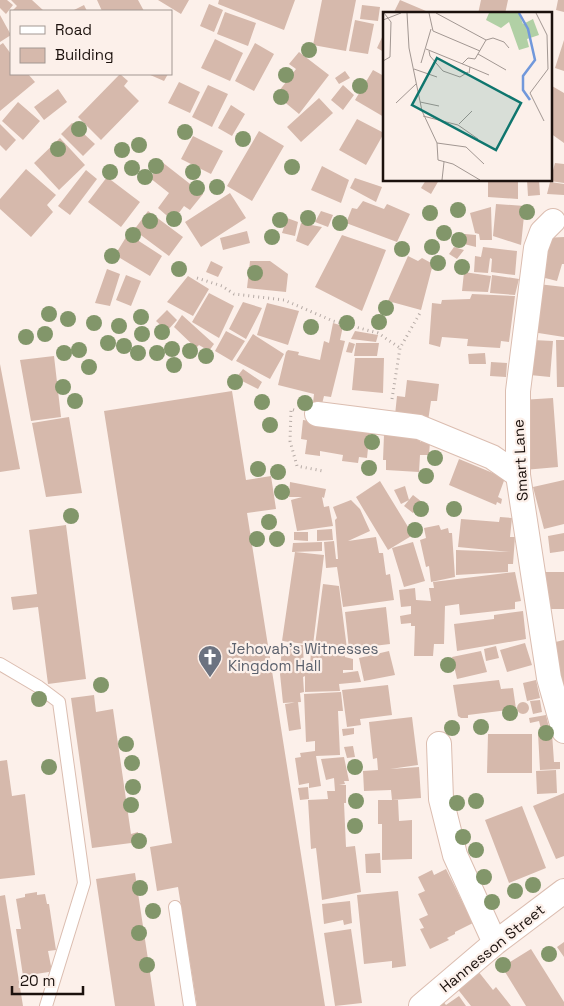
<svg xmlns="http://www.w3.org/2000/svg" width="564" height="1006" font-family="'Space Grotesk',sans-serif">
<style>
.building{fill:#d6b9ac}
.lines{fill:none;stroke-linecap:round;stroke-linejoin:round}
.lane-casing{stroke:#dbbdb0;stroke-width:14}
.street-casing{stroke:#dbbdb0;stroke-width:26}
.path{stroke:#b6aba6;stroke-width:3;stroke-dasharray:1 4;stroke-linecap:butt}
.lane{stroke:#fff;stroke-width:12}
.street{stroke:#fff;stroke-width:24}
.tree{fill:#82966a}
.labels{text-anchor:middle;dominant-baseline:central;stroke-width:4.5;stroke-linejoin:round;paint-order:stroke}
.street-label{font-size:15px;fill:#1b110d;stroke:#fcf0ea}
.worship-label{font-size:15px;fill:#5b616d;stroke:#fcf0ea;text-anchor:start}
.inset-river{fill:none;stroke:#7198db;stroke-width:2.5}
.inset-road{fill:none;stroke:#a29792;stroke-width:1}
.view{fill:#0f766e;fill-opacity:0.15;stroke:#0f766e;stroke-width:2.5}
.inset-edge{fill:none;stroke:#1b110d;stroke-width:2.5}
</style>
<rect width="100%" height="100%" fill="#fcf0ea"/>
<path class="building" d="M0,0H7L13,5L6,14L0,8Z
M11,0H32L44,11H12L17,6Z
M97,0H138L144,11H102Z
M158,0H189L181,14Z
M219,0H295L284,30L218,4Z
M322,0H356L346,51L313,45Z
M400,0L426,11L425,14H393Z
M481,0H508L505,14H478Z
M558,0H564V12L556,10Z
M209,4L223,10L214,32L200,26Z
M84,5L87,11H72Z
M362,5L380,7L378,21L360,19Z
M225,12L256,23L248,46L217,34Z
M0,15L11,35L0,42Z
M355,20L374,24L368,54L349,51Z
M384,33V52L377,48Z
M215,39L243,53L230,81L201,68Z
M564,40V71L555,68Z
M3,43L11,54V74H28L35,82L0,111V45Z
M255,43L274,54L254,91L235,81Z
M299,52L329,75L299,114L276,95L296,69L289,64Z
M373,70L384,76V117L355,100Z
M345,71L350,78L339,84L335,78Z
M120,74L128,81L124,86L139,101L101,140L78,117Z
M148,74H168L164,81Z
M179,82L200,92L190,113L168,103Z
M208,85L228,94L212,127L192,117Z
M343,85L354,95L343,110L331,100Z
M552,86L564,93V143L550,133V89Z
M58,89L67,102L44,120L34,107Z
M319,98L333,113L301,142L287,127Z
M18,102L40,121L23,140L2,121Z
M231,105L245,114L232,136L218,128Z
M357,119L384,133L366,165L339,150Z
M72,123L95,144L83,156L61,134Z
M0,124L16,140L6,151L0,145Z
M259,131L284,146L252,201L227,186Z
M193,136L223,151L211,174L181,159Z
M60,138L85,165L59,190L34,163Z
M162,162L203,194L190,210L184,206L173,221L158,208L169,193L150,178Z
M555,163L564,164V183L550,181Z
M322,166L349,180L341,203L311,190Z
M26,169L56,195L47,205L53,212L31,237L0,209V199Z
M86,170L97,179L70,215L58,206Z
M107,177L140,202L121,227L88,202Z
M355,178L382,187L376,202L350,188Z
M426,180H439L431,194L421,188Z
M488,180H518V199L488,197Z
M527,180H539L540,195L528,196Z
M550,182L564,184V195L547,194Z
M230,193L246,218L201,247L185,222Z
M363,201L384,209L387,204L410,214L397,242L346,223L352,208L357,209Z
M496,204L525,206L521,245L493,236Z
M491,207L492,240H480L479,234L475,233L470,213Z
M148,211L183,237L169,256L134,230Z
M321,211L333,215L328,227L315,222Z
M287,218L298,222L295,236L282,233Z
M301,223L322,227L308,246L296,241Z
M247,231L250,243L223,250L220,238Z
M128,234L162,256L150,276L115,255Z
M465,234L476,235V247L464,244Z
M342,235L386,250L362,311L315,287Z
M564,237V264H562L557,281L537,276L544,238Z
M454,247L464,250L457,259L449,254Z
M483,247L517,251L515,275L491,272L492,259L490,258L488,273L474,272L475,256L481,257Z
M408,256L418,261L422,258L433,264L421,310L388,301Z
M211,261L223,267L218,277L206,272Z
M250,261H270L288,274L286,292L247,288Z
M107,269L120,274L110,306L95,303Z
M464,272L491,276L488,292L462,291Z
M126,275L141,281L131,306L116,300Z
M492,275L519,279L515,295L490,293Z
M188,276L209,289L193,316L167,302Z
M538,284L564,287V337L532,332Z
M209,293L234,306L219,338L192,322Z
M472,294L515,296L509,342L501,341L500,348L467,346L468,339L442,337L440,347L429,344L432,303L441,304L442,300L470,299Z
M243,302L262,308L246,339L229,329Z
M267,303L299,311L288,345L257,335Z
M167,310L177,320L167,331L156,321Z
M182,315L214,344L209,351L199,345L196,348L174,327Z
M333,323L343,326L340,340L345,341L331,397L324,396L322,404L313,403L314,394L278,385L286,352L288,350L299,352L298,355L320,360L324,341L329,343Z
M226,331L245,341L232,361L215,351Z
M355,331L378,335L376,342L351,339Z
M253,334L284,354L270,379L236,361Z
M533,340L553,341L550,377L530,375Z
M556,340H564V387H557Z
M349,342L355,344L352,353L346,352Z
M356,343H379L377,356H354Z
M485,353L486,364H469L468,354Z
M54,356L61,417L31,421L20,360Z
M355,358H384L383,393L352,390Z
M491,362L507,363L506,377L490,376Z
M0,364L20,469L0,472Z
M243,369L262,382L258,389L236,378Z
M407,380L439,384L437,401H431L428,421L395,415L397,396L405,397Z
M232,391L246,480L271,476L276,509L247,513L325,1006H197L178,887L157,891L150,847L172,843L104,411Z
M553,398L558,467L524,470L521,400Z
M69,417L82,493L46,497L32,423Z
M303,420L370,429L367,458L359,457L358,463L342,461L343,455L320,451V456L305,454L307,440L301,439Z
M384,435L420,437V442H430L429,455H420L419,472L386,470V460H383Z
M459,459L505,478L498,497L502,499L501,504L497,502L496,505L449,485Z
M564,480V524L544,529L533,487Z
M380,481L413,535L388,550L356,497Z
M290,482L326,489L324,498L322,497L324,507L329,506L333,526L297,531L291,500L302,497H289Z
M405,486L409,500L401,504L394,490Z
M413,495L422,502L413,513L404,506Z
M351,500L360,509L370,531L348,541L376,537L379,553H383L386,575L390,574L394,600L343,607L337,567L326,568L324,542L334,541L336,559H338L335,520L337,518L333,507Z
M500,517L512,518L510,537H515L513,564H508V572L456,575V550L510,552L458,547L461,519L499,522Z
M66,525L86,679L48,684L38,607L13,610L11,597L37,594L29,530Z
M439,525L441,530L448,528L449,533H452L455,577L431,582L429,566L426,567L420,540L426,538L424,528Z
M332,529L333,540L317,541V530Z
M294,532H308V541L294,540Z
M564,533V551L550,553L548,536Z
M322,542V551L292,552L293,543Z
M413,542L425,581L404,587L392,548Z
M295,552L324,555L313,645L282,641Z
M515,572L521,601L515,602V609L460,615L459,604L445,606L444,644H434L433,656H414L415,626H411V623L401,624L400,616L411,614V606L401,607L399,590L415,588L416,600L431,601L429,588H434L433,582Z
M546,572H564V609H544Z
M323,584L339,586L347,649L315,645Z
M386,607L390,644L349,649L345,612Z
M523,611L526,639L457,651L454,624L494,619V615Z
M564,640V690L551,643Z
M525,643L532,665L507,672L500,650Z
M282,644L303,645L304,670L306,671V668H310L311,649L344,651L345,657L353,659V670H343V673L358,671L361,682L339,684L340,691L305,692V676L303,677L304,692L300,693L301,702L283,703L280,674Z
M496,646L499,658L486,661L484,649Z
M389,651L395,675L364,681L359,658Z
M481,651L487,672L457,679L452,657Z
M499,680L501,689L513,688L516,709L468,715V718H461L458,716L453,685Z
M536,680L540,698L527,701L523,683Z
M388,685L392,715L360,719L361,725L347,727L342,690Z
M341,692L343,711H338L340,755L316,756L321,786L309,788V783L299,785L295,758L301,757L300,753L315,751V741L306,742L304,694Z
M94,695L96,712L113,709L131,834L138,832L139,842L92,848L71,698Z
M540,700L542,712L533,714L530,701Z
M298,702L301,729L289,731L285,704Z
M517 708a6 6 0 1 1 12 0a6 6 0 1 1-12 0Z
M546,715L549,728L541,729L539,721L530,723L529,718Z
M412,717L418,765L390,769L419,767L421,798L392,800L391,790L364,791L363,771L378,770L377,758L373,759L369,722Z
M354,728V734L343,736L342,729Z
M538,733H552L554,762H560V769L540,770Z
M488,734H532V773H487Z
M353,746L355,757L347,758L344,747Z
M344,757L349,781H344L345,784L339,785H346V803H344L346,847L355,846L361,892L322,900L316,848L311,849L308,800L328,799L327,791H335L334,778L326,780L321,759Z
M7,760L12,796L25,794L35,875L0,879V761Z
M556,770L557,793L537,794L536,771Z
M308,787L309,799L300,800L298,788Z
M564,793V856L556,859L533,806Z
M378,800H398L399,821L412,820V859L382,860V824H378Z
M522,806L546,868L509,883L485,820Z
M380,853L381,873H366L365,854Z
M446,869L473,923L455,932V934L447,938L449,940L430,949L420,929L424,928L419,919L428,915L418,894L425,891L418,877L432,870L434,875Z
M135,873L155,1006H115L96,879Z
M398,891L406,966L392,968V961L364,964L357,895Z
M37,892V895L45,894L47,904H49L56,950L48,951L51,966L54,965L55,971L23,976L16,929H21L16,899L25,897V894Z
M5,895L23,1006H0V896Z
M350,901L352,923L344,925L343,920L324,924L322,904Z
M351,929L362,1003L335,1006L324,933Z
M564,942V957L557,947Z
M531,949L564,1002V1006H526L502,967Z
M478,971L493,990L496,987L511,1006H471L456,987Z
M459,996L466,1006H433L442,1000L446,1005Z"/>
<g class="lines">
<g class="lane-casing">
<path id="lane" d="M0,664L39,687L59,702L84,883L46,1006
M175,907L190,1006"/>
</g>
<g class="street-casing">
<path id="street" d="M553,221L542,232L536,248L518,391V475L549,678L564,731
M317,414L419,427L492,457L518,475
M439,744L441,799L455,855L495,943
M421,1006L495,943L564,891"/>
</g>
<path class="path" d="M197,278L222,286L234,294L284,300L333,321L378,333L400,348
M392,399L400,348L420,313
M294,410L291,409L290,441L297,466L323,471"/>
<use href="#lane" class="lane"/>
<use href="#street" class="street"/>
</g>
<g class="tree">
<circle cx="309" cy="50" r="8"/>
<circle cx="286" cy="75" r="8"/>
<circle cx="360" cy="86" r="8"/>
<circle cx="281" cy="97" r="8"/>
<circle cx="79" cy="129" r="8"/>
<circle cx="185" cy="132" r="8"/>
<circle cx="243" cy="139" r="8"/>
<circle cx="139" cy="145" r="8"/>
<circle cx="58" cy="149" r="8"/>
<circle cx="122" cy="150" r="8"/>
<circle cx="156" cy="166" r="8"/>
<circle cx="292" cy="167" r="8"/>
<circle cx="132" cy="168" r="8"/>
<circle cx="110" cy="172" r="8"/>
<circle cx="193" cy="172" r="8"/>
<circle cx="145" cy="177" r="8"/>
<circle cx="217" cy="187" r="8"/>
<circle cx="197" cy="188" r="8"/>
<circle cx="458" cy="210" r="8"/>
<circle cx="527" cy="212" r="8"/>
<circle cx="430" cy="213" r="8"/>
<circle cx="308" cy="218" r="8"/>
<circle cx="174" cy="219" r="8"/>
<circle cx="280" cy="220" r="8"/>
<circle cx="150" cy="221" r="8"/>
<circle cx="340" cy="223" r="8"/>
<circle cx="444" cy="233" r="8"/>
<circle cx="133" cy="235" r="8"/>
<circle cx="272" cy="237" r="8"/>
<circle cx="459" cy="240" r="8"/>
<circle cx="432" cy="247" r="8"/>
<circle cx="402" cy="249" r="8"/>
<circle cx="112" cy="256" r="8"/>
<circle cx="438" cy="263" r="8"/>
<circle cx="462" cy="267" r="8"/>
<circle cx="179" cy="269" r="8"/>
<circle cx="255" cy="273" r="8"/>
<circle cx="386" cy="308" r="8"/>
<circle cx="49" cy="314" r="8"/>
<circle cx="141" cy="317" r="8"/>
<circle cx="68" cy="319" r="8"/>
<circle cx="379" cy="322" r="8"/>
<circle cx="94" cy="323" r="8"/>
<circle cx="347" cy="323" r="8"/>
<circle cx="119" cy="326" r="8"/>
<circle cx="311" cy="327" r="8"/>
<circle cx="162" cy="332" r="8"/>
<circle cx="45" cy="334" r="8"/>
<circle cx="142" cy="334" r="8"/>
<circle cx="26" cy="337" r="8"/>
<circle cx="108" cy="343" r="8"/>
<circle cx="124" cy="346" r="8"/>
<circle cx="172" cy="349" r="8"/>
<circle cx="79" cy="350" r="8"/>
<circle cx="190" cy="351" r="8"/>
<circle cx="64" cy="353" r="8"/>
<circle cx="138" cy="353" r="8"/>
<circle cx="157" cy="353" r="8"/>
<circle cx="206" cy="356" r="8"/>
<circle cx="174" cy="365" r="8"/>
<circle cx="89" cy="367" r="8"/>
<circle cx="235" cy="382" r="8"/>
<circle cx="63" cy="387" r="8"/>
<circle cx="75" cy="401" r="8"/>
<circle cx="262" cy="402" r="8"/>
<circle cx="305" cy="403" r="8"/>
<circle cx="270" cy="425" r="8"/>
<circle cx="372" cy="442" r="8"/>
<circle cx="435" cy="458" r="8"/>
<circle cx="369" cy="468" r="8"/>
<circle cx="258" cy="469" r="8"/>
<circle cx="278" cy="472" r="8"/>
<circle cx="426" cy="476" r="8"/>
<circle cx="282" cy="492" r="8"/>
<circle cx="421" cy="509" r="8"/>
<circle cx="454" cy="509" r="8"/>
<circle cx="71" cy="516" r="8"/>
<circle cx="269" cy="522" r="8"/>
<circle cx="415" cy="530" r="8"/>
<circle cx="257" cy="539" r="8"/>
<circle cx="277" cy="539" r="8"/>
<circle cx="448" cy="665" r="8"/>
<circle cx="101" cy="685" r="8"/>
<circle cx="39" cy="699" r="8"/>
<circle cx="510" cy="713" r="8"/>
<circle cx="481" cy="727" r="8"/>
<circle cx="452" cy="728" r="8"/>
<circle cx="546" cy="733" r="8"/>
<circle cx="126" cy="744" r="8"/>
<circle cx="132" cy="763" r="8"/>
<circle cx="49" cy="767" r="8"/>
<circle cx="355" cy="767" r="8"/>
<circle cx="133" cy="787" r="8"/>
<circle cx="356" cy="801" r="8"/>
<circle cx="476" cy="801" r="8"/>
<circle cx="457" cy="803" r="8"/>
<circle cx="131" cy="805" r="8"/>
<circle cx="355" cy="826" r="8"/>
<circle cx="463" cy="837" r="8"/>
<circle cx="139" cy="841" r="8"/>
<circle cx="476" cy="850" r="8"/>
<circle cx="484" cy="877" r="8"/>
<circle cx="533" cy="885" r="8"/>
<circle cx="140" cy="888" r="8"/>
<circle cx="515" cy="891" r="8"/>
<circle cx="492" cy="902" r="8"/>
<circle cx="153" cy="911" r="8"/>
<circle cx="139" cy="933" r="8"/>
<circle cx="549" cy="954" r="8"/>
<circle cx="147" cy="965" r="8"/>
<circle cx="503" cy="965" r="8"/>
</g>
<defs>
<g id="church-pin" transform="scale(1.25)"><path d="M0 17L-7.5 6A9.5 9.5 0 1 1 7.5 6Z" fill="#6b7280" stroke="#fcf0ea"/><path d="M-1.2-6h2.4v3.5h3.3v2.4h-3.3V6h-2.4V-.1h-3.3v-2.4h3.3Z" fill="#fff"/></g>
</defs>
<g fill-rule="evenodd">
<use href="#church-pin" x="210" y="657"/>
</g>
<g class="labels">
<g class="street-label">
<text transform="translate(520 460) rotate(-93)">Smart Lane</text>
<text transform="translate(492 948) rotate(-39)">Hannesson Street</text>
</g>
<g class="worship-label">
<text x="228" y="648">Jehovah’s Witnesses<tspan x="228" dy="17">Kingdom Hall</tspan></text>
</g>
</g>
<g transform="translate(383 12)">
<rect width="169" height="169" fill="#fcf0ea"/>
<path d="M106,1H136L140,12L150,7L156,23L144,27L146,35L136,38L126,10L118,16L103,8Z" fill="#b1d0a5"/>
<path class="inset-river" d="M136,1L145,17L152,48L140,64V78L147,88"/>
<path class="inset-road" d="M24,1L26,36L39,99L54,131L55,148L70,152L97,168M46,1L50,19L97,39M53,1L103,28L92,47L85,46L79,52M153,1L164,23M0,8L18,1M103,28L110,26L121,30L126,36M43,37L87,55L86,61M46,39L47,44L60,59L77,65L85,60M95,42L123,58M0,49L7,45L8,10L1,1M38,51L48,17M87,55L106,63M31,57L54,65M37,90L56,94M13,91L33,72M40,104L75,113L95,127M161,109L147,81L165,57L164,23M76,112L89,99M54,131L83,135L101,152M59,168L61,150"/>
<path class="view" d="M54,46L138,91L113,138L29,93Z"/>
<rect width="169" height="169" class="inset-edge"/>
</g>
<rect x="10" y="10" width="162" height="65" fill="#fcf0ea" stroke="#a29792"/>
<rect x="20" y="26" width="25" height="8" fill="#ffffff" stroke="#a29792"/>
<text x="55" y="35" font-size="15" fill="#1b110d">Road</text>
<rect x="20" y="48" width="25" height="15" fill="#d6b9ac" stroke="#a29792"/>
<text x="55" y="60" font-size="15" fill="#1b110d">Building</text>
<path d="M12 986v8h71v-8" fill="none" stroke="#1b110d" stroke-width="2.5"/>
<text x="20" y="986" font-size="15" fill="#1b110d" stroke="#fcf0ea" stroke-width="4" paint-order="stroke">20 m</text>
</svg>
